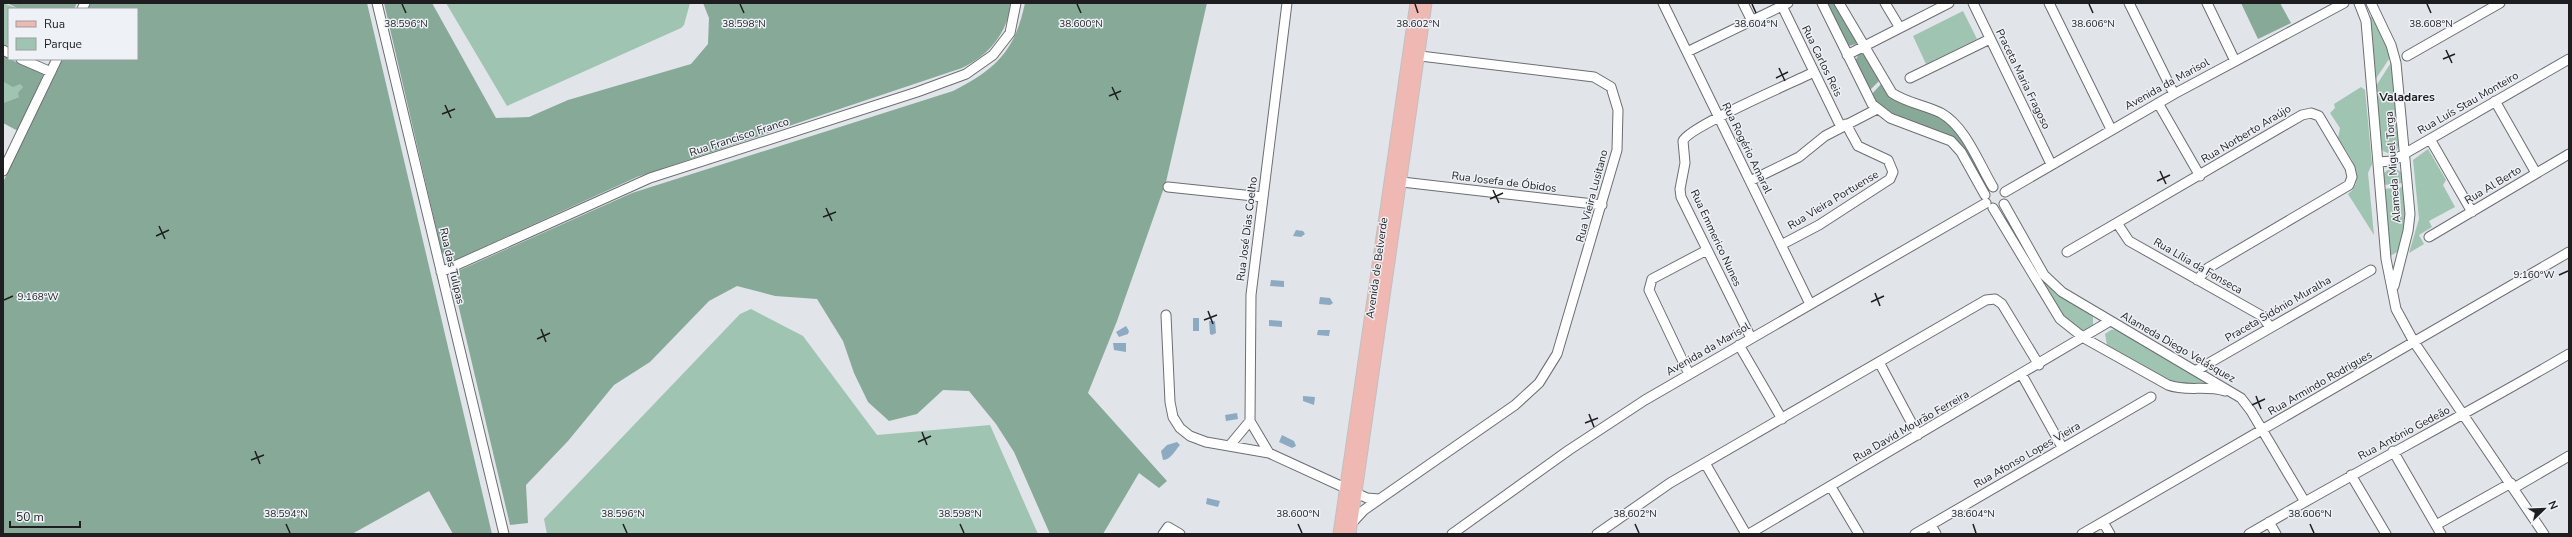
<svg xmlns="http://www.w3.org/2000/svg" width="2572" height="537" font-family="'Nunito Sans',sans-serif">
<style>
.green{fill:#9fc4b1}
.forest{fill:#87aa98}
.water{fill:#8cabc2}
.lines{fill:none;stroke-linecap:round;stroke-linejoin:round}
.minor-casing{stroke:#6b6e72;stroke-width:11}
.major-casing{stroke:#c0c0c1;stroke-width:13}
.minor{stroke:#fff;stroke-width:9}
.major{stroke:#f0b8b2;stroke-width:11}
.ticks{fill:none;stroke:#1e1e20;stroke-width:1.5}
.labels{text-anchor:middle;dominant-baseline:central;stroke-width:3;stroke-linejoin:round;paint-order:stroke}
.street-label{font-size:11px;fill:#1e1e20;stroke:#eef1f6}
.neighbourhood-label{font-size:12px;font-weight:bold;fill:#1e1e20;stroke:#eef1f6}
.ticks-label{font-size:10px;text-anchor:middle;fill:#1e1e20;stroke:#eef1f6;stroke-width:3;stroke-linejoin:round;paint-order:stroke}
</style>
<rect width="100%" height="100%" fill="#e1e4e9"/>
<path class="green" d="M3,3L19,9H9V41L7,46L3,44Z
M446,3H690L684,25L681,28L507,106Z
M1963,11L1977,39L1926,64L1913,36Z
M2373,16L2391,56L2375,80L2370,17Z
M2392,61L2400,143L2396,152L2390,154L2383,151L2381,146L2376,86Z
M3,75L4,82L21,84L23,87L19,97L3,103Z
M2361,87L2365,90L2372,164L2368,173L2374,235L2348,194C2369,178 2348,154 2338,138L2340,128L2330,113L2335,108L2334,104Z
M2428,149L2446,180L2443,185L2455,207L2429,221L2432,227L2419,235L2424,244L2409,253L2419,219L2413,160Z
M2395,168L2401,172L2403,183L2384,185V173L2389,169Z
M2404,187L2406,219L2399,251L2390,256L2384,189Z
M2045,282L2058,294L2090,313L2093,317V327L2083,332L2061,315L2042,284Z
M751,309L803,336L877,435L990,425L1038,534H547L544,519L740,314Z
M2117,329L2211,382L2187,384L2173,383L2107,345L2105,334L2111,330Z"/>
<path class="forest" d="M7,3H77L74,9H19Z
M90,3H367L492,534H453L429,491L352,534H3V182L63,59H137V9H87Z
M384,3H432L496,118L529,117L568,100L691,64L708,44L709,18L703,3H1011C1007,34 989,55 962,68L637,177L455,260L442,253Z
M1025,3H1207L1166,182L1117,321L1088,393L1167,481L1159,488L1139,473L1103,534H1050L1014,452L996,424L969,391L943,390L917,414L889,421L868,402L854,373L843,341L817,299L775,296L737,286L709,301L650,362L614,385L568,441L526,485L528,523L510,525L451,274L632,193L953,91C996,69 1015,51 1025,3Z
M1827,3H1835L1857,40L1856,44L1849,46L1846,43Z
M2241,3H2280L2291,23L2258,39Z
M3,53L9,59L44,73L18,131L3,123V103L19,97L18,93L23,87L20,84L13,87L4,82Z
M1865,53L1879,81L1869,91L1855,61L1859,54Z
M1881,84C1898,110 1922,103 1944,119C1962,132 1971,156 1982,175C1976,173 1966,149 1959,143C1935,120 1887,126 1871,95Z"/>
<path class="water" d="M1296,230L1303,231L1305,234L1301,237L1293,236Z
M1271,280L1284,281V287L1270,286Z
M1320,297L1330,298L1333,303L1330,305L1319,304Z
M1193,318H1199V331H1193Z
M1269,320L1282,321V327L1269,326Z
M1209,321H1215L1216,333L1212,335L1210,334Z
M1126,326L1129,331L1128,334L1119,337L1116,332Z
M1318,330H1330L1329,336L1317,335Z
M1113,343H1126V352L1114,350Z
M1303,396L1315,397L1314,405L1303,401Z
M1237,413L1238,419L1226,421L1225,415Z
M1282,435L1294,441L1296,446L1292,448L1279,442Z
M1177,442L1180,445C1176,449 1171,460 1163,460L1161,451L1167,445Z
M1207,498L1220,501L1218,507L1206,504Z"/>
<g class="lines">
<g class="minor-casing">
<path id="minor" d="M377,3L504,534
M1663,3L1810,304
M1743,3L1752,21
M1822,3L1872,104L1890,118L1951,141L1961,152L1985,195
M1839,3L1892,93C1907,103 1925,105 1941,113C1966,127 1979,164 1993,187
M1885,3L1900,28
M1973,3L2051,164
M2049,3L2111,129
M2129,3L2174,94
M2207,3L2235,61
M2359,3L2366,21L2386,259L2396,309L2414,342L2544,534
M2371,3L2391,45L2396,63L2410,214L2408,231L2394,286
M1782,6L1841,127
M82,9L85,3
M3,50L9,53
M1687,52L1788,3
M1847,55L1949,3
M2407,56L2500,3
M21,59L51,72
M1910,78L1990,39
M2495,101L2536,173
M2158,103L2200,176
M2430,139L2472,212
M2378,162L2392,161L2569,59
M3,171L57,59
M1750,181L1799,157L1825,136L1877,109
M1402,182L1602,205
M1168,187L1263,197
M2005,192L2174,94L2344,3
M2004,204L2044,275L2062,292L2241,398L2251,411L2305,502
M1993,208L2060,319L2084,338L2168,385C2186,392 2206,385 2225,391
M2117,223L2129,241L2262,316L2270,327
M2429,237L2569,154
M1781,245L1819,225L1890,179L1893,172L1888,160L1858,146L1846,124
M2067,252L2302,115L2311,113L2319,116L2350,168L2352,177L2349,185L2208,268L2197,280
M441,272L650,178L917,92L966,74L993,55L1010,33L1016,3
M1166,315L1170,402L1173,417L1180,428L1190,436L1206,442L1269,453L1367,498L1379,499
M1751,338L1681,197L1680,189L1685,163L1683,141C1688,127 1794,82 1814,72
M1739,345L1782,419
M1879,362L1918,435
M2197,370L2371,270
M1689,374L1649,290L1652,279L1707,250
M2022,375L2062,447
M1230,445L1250,421
M2393,451L2441,534
M1269,453L1250,421L1251,295L1287,3
M1705,463L1746,534
M2351,475L2386,534
M1831,487L1859,534
M2514,488L2569,456
M2103,522L2110,534
M2269,522L2276,534
M1352,523L1364,510L1515,405L1539,383L1557,354L1617,150L1618,110L1611,87L1594,77L1412,55
M1931,525L1936,534
M2436,525L2511,483
M1163,534L1168,527L1180,534
M1452,534L1569,450L1645,400L1986,203
M1597,534L1670,483L1986,300L1995,299L2002,304L2039,365
M1749,534L2110,321
M1915,534L2151,397
M2082,534L2569,252
M2249,534C2355,472 2463,416 2569,354"/>
</g>
<g class="major-casing">
<path id="major" d="M1339,534L1416,3
M1350,534L1426,3"/>
</g>
<use href="#minor" class="minor"/>
<use href="#major" class="major"/>
</g>
<path class="ticks" d="M402,4L406,13M740,4L744,13M1077,4L1081,13M1415,4L1418,13M1752,4L1756,13M2089,4L2093,13M2427,4L2431,13M2446,50L2452,63M2443,59L2455,54M1779,68L1785,81M1776,78L1788,72M1112,87L1118,100M1109,96L1121,91M445,105L451,118M442,114L455,109M2160,171L2166,184M2157,181L2170,175M1493,190L1499,203M1490,199L1503,193M826,208L832,221M823,217L836,212M159,226L165,239M156,236L169,230M2559,275L2568,271M1875,293L1880,306M4,300L13,296M1871,302L1884,296M1208,311L1213,324M1204,320L1217,315M541,329L546,342M537,339L550,333M2256,396L2261,409M2252,405L2265,399M1589,414L1594,427M1585,423L1598,418M922,432L927,445M918,442L931,436M255,451L260,464M251,460L264,455M286,524L290,533M623,524L627,533M960,524L964,533M1298,524L1302,533M1635,524L1639,533M1973,524L1976,533M2310,524L2314,533"/>
<g class="labels">
<g class="street-label">
<text transform="translate(1822 61) rotate(64)">Rua Carlos Reis</text>
<text transform="translate(2023 79) rotate(64)">Praceta Maria Fragoso</text>
<text transform="translate(2167 84) rotate(-29)">Avenida da Marisol</text>
<text transform="translate(2468 103) rotate(-30)">Rua Luís Stau Monteiro</text>
<text transform="translate(2246 134) rotate(-31)">Rua Norberto Araújo</text>
<text transform="translate(739 137) rotate(-18)">Rua Francisco Franco</text>
<text transform="translate(1747 148) rotate(64)">Rua Rogério Amaral</text>
<text transform="translate(2393 167) rotate(-94)">Alameda Miguel Torga</text>
<text transform="translate(1504 182) rotate(7)">Rua Josefa de Óbidos</text>
<text transform="translate(2493 185) rotate(-31)">Rua Al Berto</text>
<text transform="translate(1592 196) rotate(-75)">Rua Vieira Lusitano</text>
<text transform="translate(1833 200) rotate(-31)">Rua Vieira Portuense</text>
<text transform="translate(1247 229) rotate(-83)">Rua José Dias Coelho</text>
<text transform="translate(1716 238) rotate(65)">Rua Emmerico Nunes</text>
<text transform="translate(452 266) rotate(77)">Rua das Tulipas</text>
<text transform="translate(2198 266) rotate(30)">Rua Lília da Fonseca</text>
<text transform="translate(1377 268) rotate(-82)">Avenida de Belverde</text>
<text transform="translate(2278 309) rotate(-30)">Praceta Sidónio Muralha</text>
<text transform="translate(2178 347) rotate(30)">Alameda Diego Velásquez</text>
<text transform="translate(1708 349) rotate(-30)">Avenida da Marisol</text>
<text transform="translate(2320 383) rotate(-30)">Rua Armindo Rodrigues</text>
<text transform="translate(1911 426) rotate(-30)">Rua David Mourão Ferreira</text>
<text transform="translate(2404 433) rotate(-28)">Rua António Gedeão</text>
<text transform="translate(2027 455) rotate(-30)">Rua Afonso Lopes Vieira</text>
</g>
<g class="neighbourhood-label">
<text x="2407" y="97">Valadares</text>
</g>
</g>
<g class="ticks-label">
<text x="406" y="27">38.596°N</text>
<text x="744" y="27">38.598°N</text>
<text x="1081" y="27">38.600°N</text>
<text x="1418" y="27">38.602°N</text>
<text x="1756" y="27">38.604°N</text>
<text x="2093" y="27">38.606°N</text>
<text x="2431" y="27">38.608°N</text>
<text x="2534" y="278">9.160°W</text>
<text x="38" y="300">9.168°W</text>
<text x="286" y="517">38.594°N</text>
<text x="623" y="517">38.596°N</text>
<text x="960" y="517">38.598°N</text>
<text x="1298" y="517">38.600°N</text>
<text x="1635" y="517">38.602°N</text>
<text x="1973" y="517">38.604°N</text>
<text x="2310" y="517">38.606°N</text>
</g>
<rect width="2572" height="537" fill="none" stroke="#1e1e20" stroke-width="8"/>
<rect x="8" y="8" width="130" height="52" fill="#eef1f6" stroke="#9b9da0"/>
<rect x="16" y="21" width="20" height="6" fill="#f0b8b2" stroke="#9b9da0"/>
<text x="44" y="28" font-size="12" fill="#1e1e20">Rua</text>
<rect x="16" y="38" width="20" height="12" fill="#9fc4b1" stroke="#9b9da0"/>
<text x="44" y="48" font-size="12" fill="#1e1e20">Parque</text>
<g transform="translate(2544 509) rotate(67)" stroke="#eef1f6" stroke-width="3" paint-order="stroke">
<path d="M0-3L7 15L0 10L-7 15Z" fill="#1e1e20"/>
<text y="-6" font-size="11" font-weight="bold" text-anchor="middle" fill="#1e1e20">N</text>
</g>
<path d="M10 521v6h70v-6" fill="none" stroke="#1e1e20" stroke-width="2"/>
<text x="16" y="521" font-size="12" fill="#1e1e20" stroke="#eef1f6" stroke-width="3" paint-order="stroke">50 m</text>
</svg>
